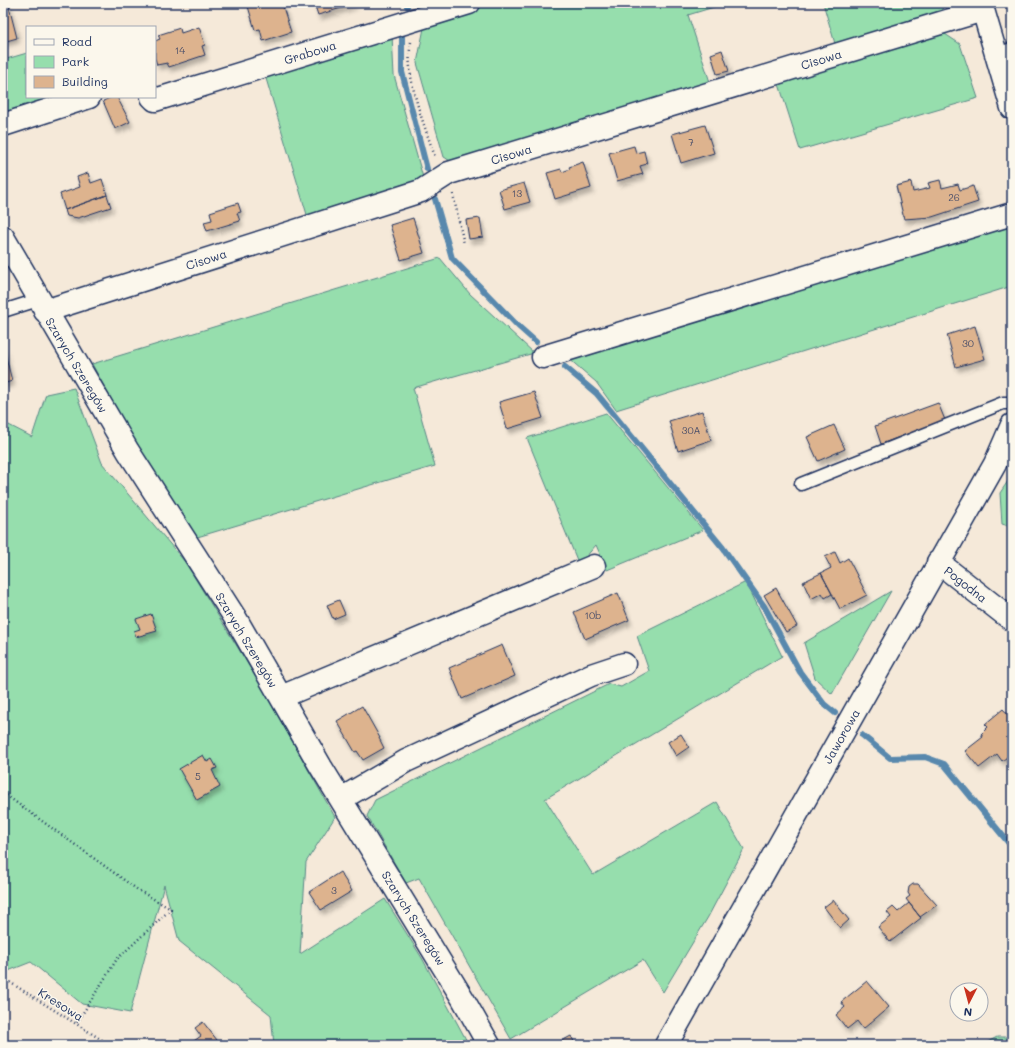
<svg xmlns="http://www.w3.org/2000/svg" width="1015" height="1048" font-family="Mali,sans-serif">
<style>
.green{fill:#96dead;stroke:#588686}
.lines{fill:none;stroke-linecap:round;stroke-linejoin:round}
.stream{stroke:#5888ad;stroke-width:6}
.building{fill:#ddb38e;stroke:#1b2f5e;filter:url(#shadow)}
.lane-casing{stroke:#1b2f5e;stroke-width:15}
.street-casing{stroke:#1b2f5e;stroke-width:25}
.path{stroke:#1b2f5e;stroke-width:2.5;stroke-dasharray:1 3;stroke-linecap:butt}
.lane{stroke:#fbf7ec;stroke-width:12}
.street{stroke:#fbf7ec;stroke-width:22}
.labels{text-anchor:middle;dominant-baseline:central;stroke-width:3;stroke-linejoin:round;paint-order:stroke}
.number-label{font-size:10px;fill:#4c506a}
.street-label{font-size:12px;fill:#1b2f5e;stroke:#fbf7ec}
</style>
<defs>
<filter id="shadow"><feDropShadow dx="2.5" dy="4.5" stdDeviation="2" flood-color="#0004"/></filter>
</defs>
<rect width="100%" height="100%" fill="#f5e9d9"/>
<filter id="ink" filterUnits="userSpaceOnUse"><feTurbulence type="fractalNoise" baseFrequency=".025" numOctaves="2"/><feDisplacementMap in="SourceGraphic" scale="8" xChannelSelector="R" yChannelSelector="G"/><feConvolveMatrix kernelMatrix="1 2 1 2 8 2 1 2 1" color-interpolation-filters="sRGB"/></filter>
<g filter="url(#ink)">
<path class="green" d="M491,3H727L688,15L711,85L452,162L444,157L417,63L425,23Z
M823,3H945L940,13L836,47Z
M942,32L960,44L978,98L800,150L779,84Z
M392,35L394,75L424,181L308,218L264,72Z
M27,53V97H59L3,117V60Z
M1012,226V286L616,410L596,382L568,358L849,272Z
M440,258L470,294L534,353L413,388L435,466L194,538L151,472L92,364Z
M74,388L102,463L185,562L256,677L335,817L306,862L300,954L385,899L422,958L469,1045H274L271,1015L179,941L164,885L130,1013L82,1004L31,962L3,973V422L32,437L46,394Z
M606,413L703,530L607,570L596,545L579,565L527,438Z
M1012,475V527L1002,524L1000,493Z
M746,582L782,656L545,799L593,875L717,802L744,849L708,917L663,992L643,960L511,1039L419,878L406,883L367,816L375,800L609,684L621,687L649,671L637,636Z
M891,591L832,694L815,678L804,643Z
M997,1037H1012V1045H982Z"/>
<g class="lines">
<path class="stream" d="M407,6L408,3
M402,35V72L427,169
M435,199L452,258L518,326L536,342
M565,367L597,394L723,548L764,606L800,672L824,704L835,713
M862,735L890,758L925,757L944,764L1012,847"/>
</g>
<path class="building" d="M3,3H8L17,38L3,42Z
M247,3L282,4L291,32L263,41L260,29L255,30Z
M314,3H354L355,4L318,15Z
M199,27L205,45L202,46L205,55L169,67L167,63L157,65L155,58V41L160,39L158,35L180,28L181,33Z
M722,50L729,71L717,74L711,54Z
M112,97H117L130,122L115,129L103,101Z
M705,125L714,153L681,163L672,134Z
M634,146L636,153L644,151L647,164L640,166L643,174L617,181L609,153Z
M583,162L591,188L555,199L547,173L561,169L562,172L570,169L569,167Z
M88,173L91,183L102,179L107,195L65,210L60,194L80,187L77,177Z
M940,180L942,188L958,184L960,190L973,186L978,202L932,217L904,219L896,186L911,182L913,192L930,188L928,183Z
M524,183L530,202L505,209L499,190Z
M107,195L111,207L78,218L67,216L65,210Z
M238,203L241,212L237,213L240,221L207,231L204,222L212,220L210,212Z
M413,218L424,253L401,260L390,225Z
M480,218L483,237L469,239L466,220Z
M975,326L985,359L956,367L947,335Z
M3,345L12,381L3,384Z
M534,392L543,418L507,429L499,402Z
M938,403L945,420L881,444L875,426Z
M702,411L711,440L678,451L669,421Z
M834,425L845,449L818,461L807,437Z
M835,552L840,563L848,558L867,595L840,609L821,573L831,568L825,557Z
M821,573L832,594L825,598L822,593L811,599L803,582Z
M776,588L797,626L786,632L764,595Z
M618,593L629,620L585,639L574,612Z
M339,600L345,614L333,619L327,605Z
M151,614L157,631L136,637L134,631L140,629L136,619Z
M502,645L515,676L462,699L449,668Z
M362,706L380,738H379L384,748L363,760L357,751L355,752L337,721Z
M1003,709L1011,718L1012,717V753L1002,761L997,754L979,768L965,751L983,737L981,734L988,727L985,724Z
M681,734L689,747L676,756L668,742Z
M203,755L207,762L212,759L217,768L212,770L220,787L197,800L179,769Z
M340,872L352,891L321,910L309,892Z
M913,884H918L937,905L920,917L906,899L910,896L908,893L909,887Z
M833,900L849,920L840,928L824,907Z
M909,903L921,918L890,942L878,927L891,917L887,912L893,907L898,912Z
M867,981L889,1007L863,1029L857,1021L847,1029L836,1015L845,1007L841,1002Z
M203,1022L217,1040L211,1045H193L191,1043L201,1036L195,1028Z
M571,1036L576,1045L580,1042L581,1045H554Z"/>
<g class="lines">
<g class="lane-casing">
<path id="lane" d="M996,54L1012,49
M3,311L38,300
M801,484L1003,403H1012"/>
</g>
<g class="street-casing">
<path id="street" d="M981,3L1012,108
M152,97L155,100L469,3
M3,125L89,97
M3,237L128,451L236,619L321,767L463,999L489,1045
M45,311L421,191L449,173L983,10
M543,357L1012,214
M938,562L1012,620
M281,697L594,566
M341,799L406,761L591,675L624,664
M666,1045L995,464L1012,425"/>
</g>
<path class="path" d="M411,42C404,78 424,123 435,157
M453,194L464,244
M3,793L138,890L171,909L117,959L76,1024
M3,978L110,1045"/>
<use href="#lane" class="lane"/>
<use href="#street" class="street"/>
</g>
</g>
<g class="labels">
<g class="number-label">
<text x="180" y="50">14</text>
<text x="691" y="142">7</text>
<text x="517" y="193">13</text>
<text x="954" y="197">26</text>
<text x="968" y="343">30</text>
<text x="691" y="430">30A</text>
<text x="593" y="615">10b</text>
<text x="198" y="776">5</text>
<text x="334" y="890">3</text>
</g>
<g class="street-label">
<text transform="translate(310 52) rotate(-17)">Grabowa</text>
<text transform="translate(821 59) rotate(-17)">Cisowa</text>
<text transform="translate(511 154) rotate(-17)">Cisowa</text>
<text transform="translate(206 259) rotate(-18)">Cisowa</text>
<text transform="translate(77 365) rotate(59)">Szarych Szeregów</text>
<text transform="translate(966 584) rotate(38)">Pogodna</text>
<text transform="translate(247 640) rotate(59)">Szarych Szeregów</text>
<text transform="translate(841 736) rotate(-60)">Jaworowa</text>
<text transform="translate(414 918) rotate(58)">Szarych Szeregów</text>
<text transform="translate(61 1004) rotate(32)">Kresowa</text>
</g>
</g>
<rect width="1015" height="1048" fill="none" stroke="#fbf7ec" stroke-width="16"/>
<rect x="8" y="8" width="999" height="1032" fill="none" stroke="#1b2f5e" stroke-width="1.5" filter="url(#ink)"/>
<rect x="26" y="26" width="130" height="72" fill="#fbf7ec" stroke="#a1a7b3"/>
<rect x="34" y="39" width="20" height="6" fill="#fbf7ec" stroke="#a1a7b3"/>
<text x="62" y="46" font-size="12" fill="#1b2f5e">Road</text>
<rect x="34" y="56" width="20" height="12" fill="#96dead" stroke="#a1a7b3"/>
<text x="62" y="66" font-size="12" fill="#1b2f5e">Park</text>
<rect x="34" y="76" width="20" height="12" fill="#ddb38e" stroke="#a1a7b3"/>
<text x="62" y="86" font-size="12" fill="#1b2f5e">Building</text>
<g transform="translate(969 1002) rotate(186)"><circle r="19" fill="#fbf7ec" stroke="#a1a7b3"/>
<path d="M0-3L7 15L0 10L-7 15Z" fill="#c8321e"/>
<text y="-6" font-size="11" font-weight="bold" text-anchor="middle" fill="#1b2f5e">N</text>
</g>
</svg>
